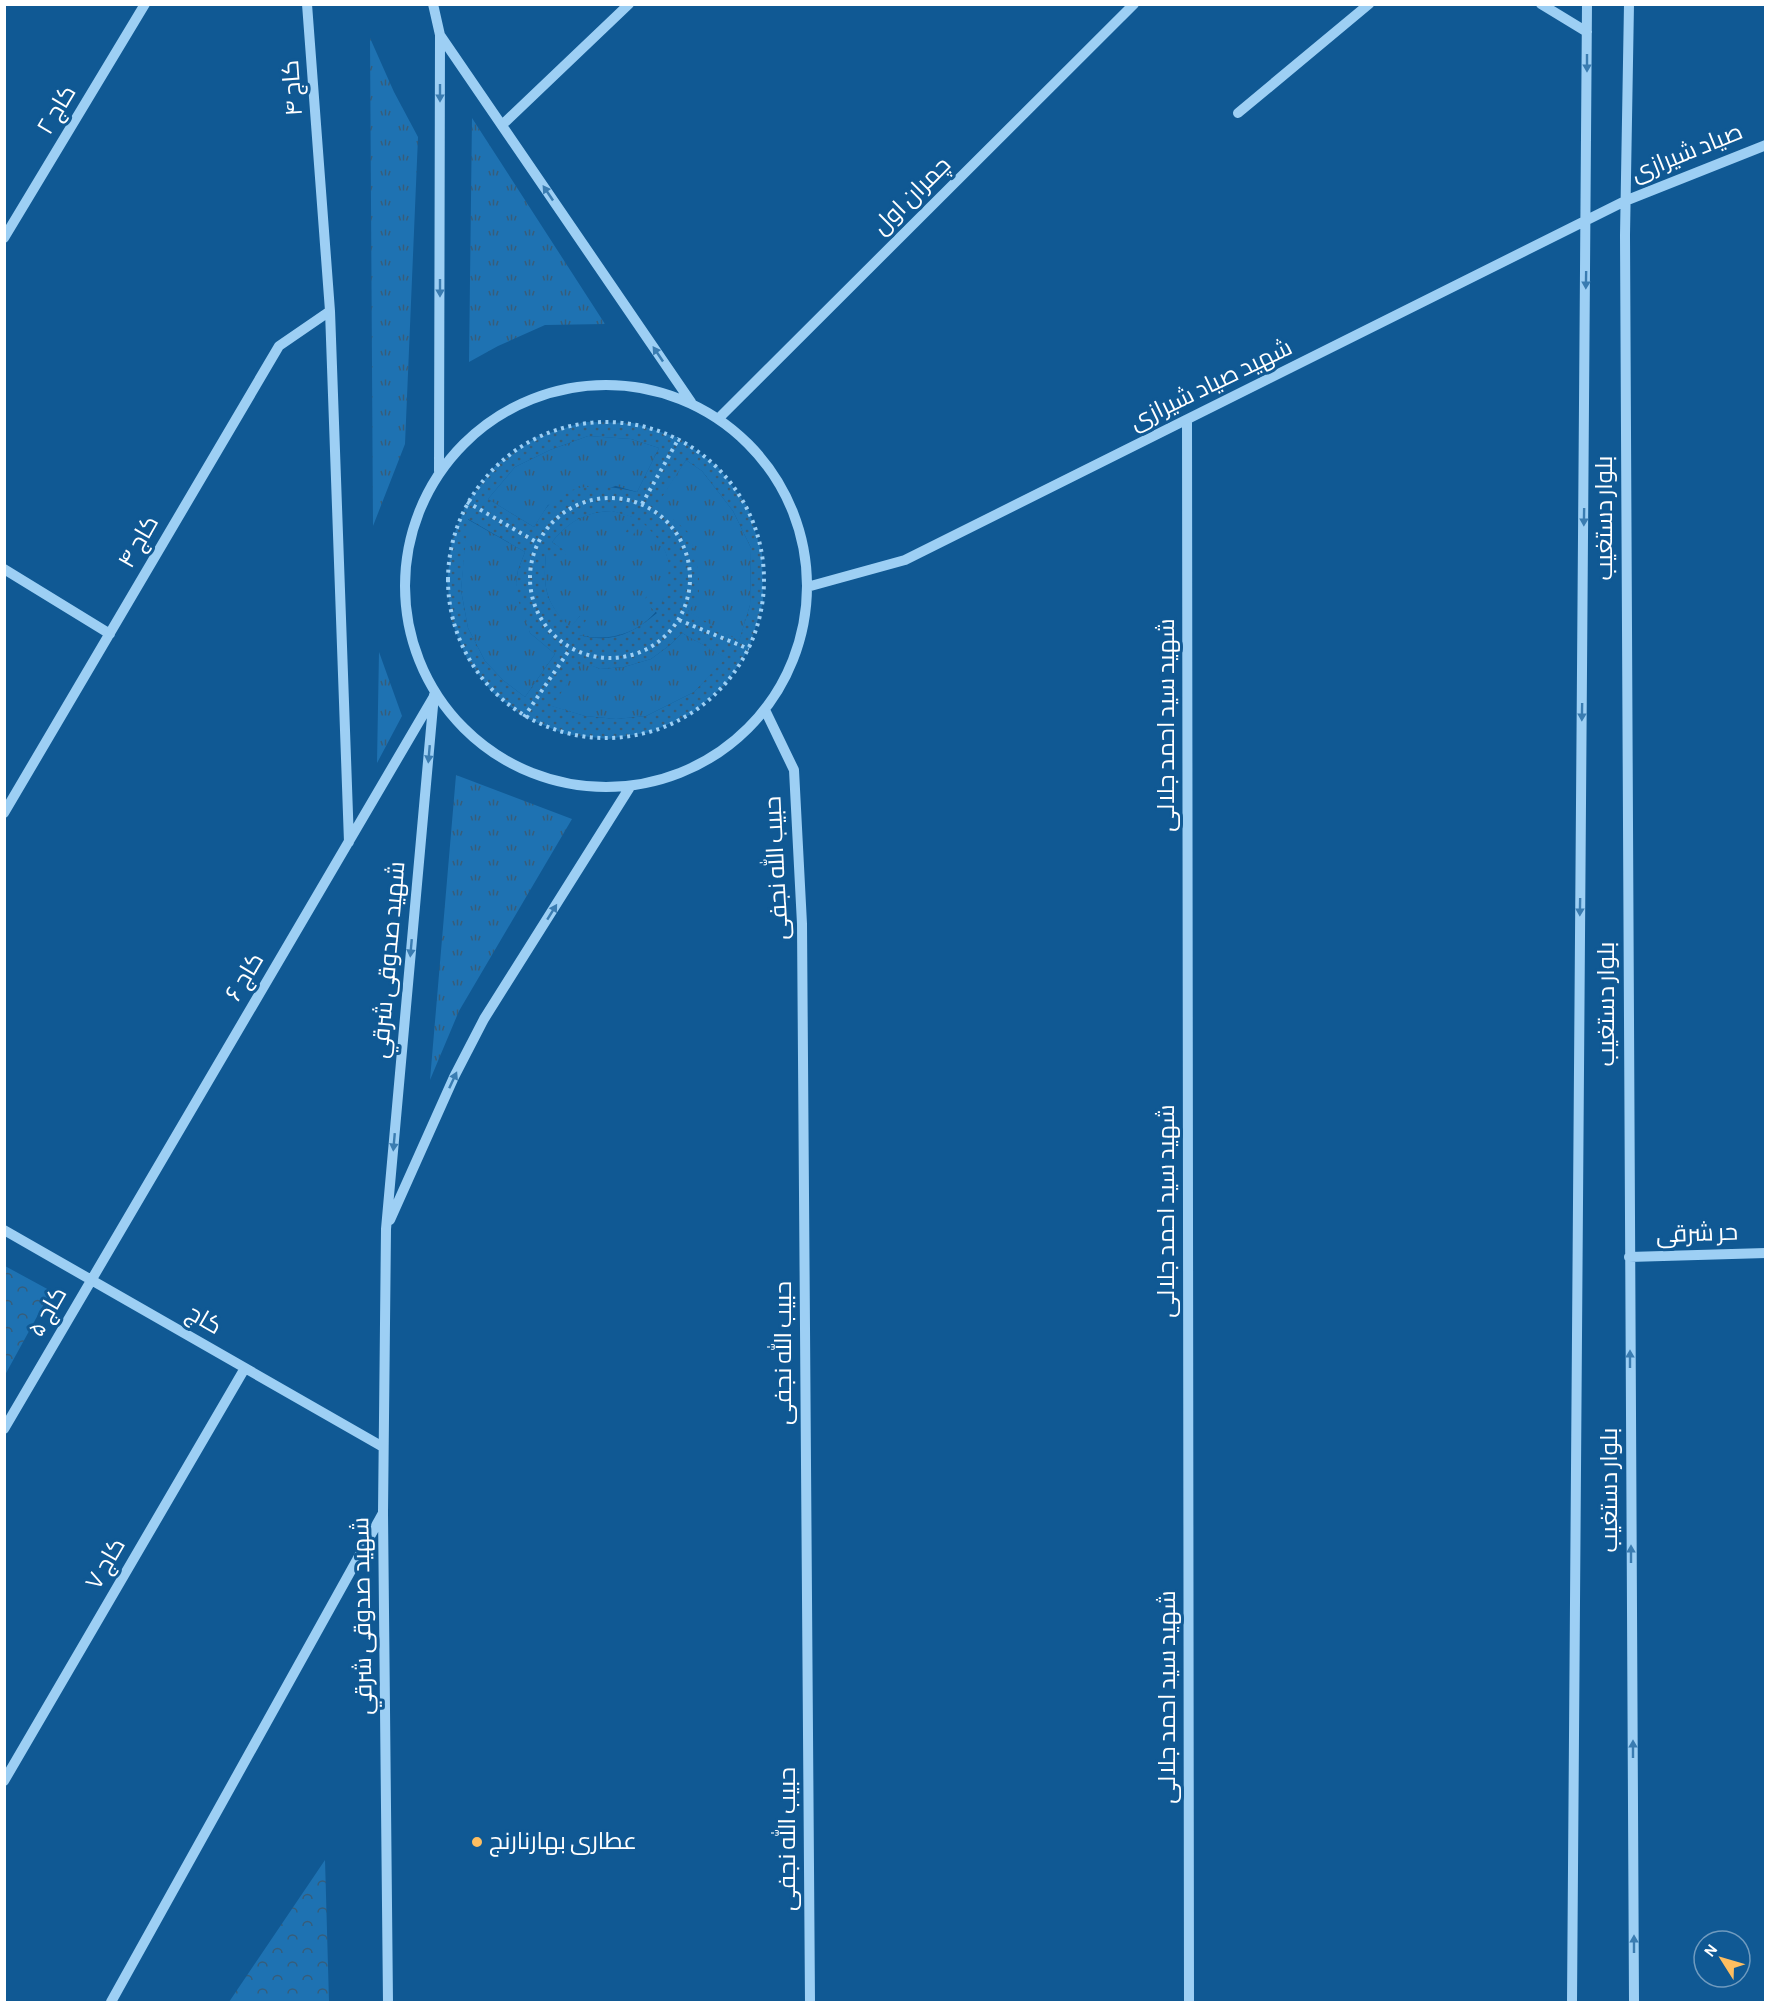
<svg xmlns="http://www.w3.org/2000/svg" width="1770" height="2007" font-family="'Alegreya Sans',Cairo,sans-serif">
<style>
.grass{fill:url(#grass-tufts)}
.forest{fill:url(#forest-crowns)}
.park{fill:url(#park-dots);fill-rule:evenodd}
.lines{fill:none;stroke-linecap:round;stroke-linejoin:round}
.path{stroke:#9dcff4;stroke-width:4;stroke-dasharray:3 4.5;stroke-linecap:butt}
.minor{stroke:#9dcff4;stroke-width:10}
.oneway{fill:#3a7cb1}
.poi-dot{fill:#ffbe60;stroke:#105994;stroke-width:2}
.labels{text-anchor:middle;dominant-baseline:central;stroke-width:6;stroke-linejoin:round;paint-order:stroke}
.street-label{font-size:24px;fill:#fff;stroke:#105994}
.poi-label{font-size:24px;fill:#fff;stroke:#105994;text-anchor:start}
</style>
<defs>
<pattern id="grass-tufts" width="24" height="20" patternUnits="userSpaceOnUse" patternTransform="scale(1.5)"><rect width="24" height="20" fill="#1e72b2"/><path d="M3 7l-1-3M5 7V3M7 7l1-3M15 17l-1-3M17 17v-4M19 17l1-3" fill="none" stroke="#375d7a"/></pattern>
<pattern id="forest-crowns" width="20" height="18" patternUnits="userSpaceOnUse" patternTransform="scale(1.5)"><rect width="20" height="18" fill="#1e72b2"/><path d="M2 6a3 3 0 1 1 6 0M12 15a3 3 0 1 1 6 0" fill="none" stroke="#375d7a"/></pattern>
<pattern id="park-dots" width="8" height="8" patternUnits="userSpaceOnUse" patternTransform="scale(1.5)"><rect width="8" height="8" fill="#1e72b2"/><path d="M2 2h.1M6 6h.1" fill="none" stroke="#375d7a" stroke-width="1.8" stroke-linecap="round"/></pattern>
</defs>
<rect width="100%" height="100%" fill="#105994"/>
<path class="grass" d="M370,38L394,92L418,137L405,444L373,526Z
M472,118L605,324L545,325L498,346L469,362Z
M588,436L631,439L659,448L637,492L616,486L548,505L534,527L488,499L515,467L550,450Z
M686,460L702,471L733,511L751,548L750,605L739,642L687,611L656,505Z
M612,511C623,514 634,516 643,522C703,571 653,653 579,635L580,616L570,628C545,602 543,588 546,554L566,552L552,542C569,521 585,512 612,511Z
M467,519L525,552L518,570L516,583L530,633L555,654L525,697L504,681L485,661L468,628L461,590Z
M682,633L727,658L694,692L646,716L616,719L585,716L551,706L582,661L600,669L624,667L651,659L670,645Z
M379,652L402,716L377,763Z
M456,775L572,819L459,1011L430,1080Z"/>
<path class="forest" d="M5,1266L51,1291L5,1375Z
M325,1860L329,2002H229Z"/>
<path class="park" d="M584,422L633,423L679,438L718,467L747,506L762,553L763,602L749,649L725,685L691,714L651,732L608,739L565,734L524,717L492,692L467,659L452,622L447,581L452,540L467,502L497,464L537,437ZM588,436L631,439L659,448L637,492C608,485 569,480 547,507C542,513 538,521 534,527L488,499L515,467L550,450ZM686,460L702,471L733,511L751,548L750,605L739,641L688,611L699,598V578L696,555L688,532L657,505ZM612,511L632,517L626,532L632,536L642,522C671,549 674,565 662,603L647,596L643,601L657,613C632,634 611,644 579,635L586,620L580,616L570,627C545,602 543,588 546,554L563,559L567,552L552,542C569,521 586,512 612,511ZM468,519L525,552L518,570L516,583L518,600L530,633L555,654L525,697L504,681L485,661L468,628L461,590ZM682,633L726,658L694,692L646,716L616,719L585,716L552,706L582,662L600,669L624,667L651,659L670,645Z"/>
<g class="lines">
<path class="path" d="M448 580a158 158 0 1 1 316 0a158 158 0 1 1-316 0Z
M530 578a80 80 0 1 1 160 0a80 80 0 1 1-160 0Z
M467,502L538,543
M642,504L679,438
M679,620L749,649
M524,717L570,649"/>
<path class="minor" d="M307,4L330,311L349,842
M433,4L440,35L439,471
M1541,4L1587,32
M1629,4L1625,235L1634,2002
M440,35L691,402
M1238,113L1369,4
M502,125L629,4
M4,238L145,4
M405 586a201 201 0 1 1 402 0a201 201 0 1 1-402 0Z
M719,418L1134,4
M1187,420L1189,2002
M4,569L110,634
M807,587L905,560L1625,201L1766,145
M765,710L794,770L802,924L810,2002
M4,813L279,346L330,311
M390,1220L454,1077L484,1019L630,787
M4,1230L383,1447
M1629,1257L1766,1253
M4,1429L433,698
M4,1781L245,1368
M111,2002L383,1513
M388,2002L383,1513L386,1229L434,695
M1572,2002L1587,4"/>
</g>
<defs><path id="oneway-solid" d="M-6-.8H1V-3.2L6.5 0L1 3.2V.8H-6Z" transform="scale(1.5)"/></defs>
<g class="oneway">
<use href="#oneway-solid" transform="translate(1587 63) rotate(90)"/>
<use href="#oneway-solid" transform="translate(440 93) rotate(90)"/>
<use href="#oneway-solid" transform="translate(548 193) rotate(-124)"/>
<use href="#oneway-solid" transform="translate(1586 280) rotate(91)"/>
<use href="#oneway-solid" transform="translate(440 288) rotate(90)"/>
<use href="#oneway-solid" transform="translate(658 354) rotate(-124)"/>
<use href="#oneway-solid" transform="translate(1584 517) rotate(91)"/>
<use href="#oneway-solid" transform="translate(1582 712) rotate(91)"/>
<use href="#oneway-solid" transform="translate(429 754) rotate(95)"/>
<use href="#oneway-solid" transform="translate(1580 907) rotate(91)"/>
<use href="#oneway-solid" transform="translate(552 912) rotate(-58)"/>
<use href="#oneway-solid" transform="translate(411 948) rotate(95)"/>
<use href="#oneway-solid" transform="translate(453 1080) rotate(-65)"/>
<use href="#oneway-solid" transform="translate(394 1142) rotate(95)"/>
<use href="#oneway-solid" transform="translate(1630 1359) rotate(-90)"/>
<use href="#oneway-solid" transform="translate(1631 1554) rotate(-90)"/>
<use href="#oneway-solid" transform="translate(1633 1749) rotate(-90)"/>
<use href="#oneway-solid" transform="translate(1634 1944) rotate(-90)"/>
</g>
<circle class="poi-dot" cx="477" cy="1842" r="6"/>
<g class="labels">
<g class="street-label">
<text transform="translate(293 88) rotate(-94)">کاج ۴</text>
<text transform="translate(57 110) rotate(-59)">کاج ۲</text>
<text transform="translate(1687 153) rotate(-22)">صیاد شیرازی</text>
<text transform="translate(912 196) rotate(-45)">چمران اول</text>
<text transform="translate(1211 385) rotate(-26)">شهید صیاد شیرازی</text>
<text transform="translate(1605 518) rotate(-90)">بلوار دستغیب</text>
<text transform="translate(139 542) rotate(-60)">کاج ۴</text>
<text transform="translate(1167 725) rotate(-90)">شهید سید احمد جلالی</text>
<text transform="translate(777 868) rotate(-93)">حبیب الله نجفی</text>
<text transform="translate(389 960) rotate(-85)">شهید صدوقی شرقي</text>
<text transform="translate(245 977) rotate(-59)">کاج ۶</text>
<text transform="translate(1607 1004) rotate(-90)">بلوار دستغیب</text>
<text transform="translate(1167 1211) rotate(-90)">شهید سید احمد جلالی</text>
<text transform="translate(1697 1234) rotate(-2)">حر شرقی</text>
<text transform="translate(48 1312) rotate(-60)">کاج ۵</text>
<text transform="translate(204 1320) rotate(30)">کاج</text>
<text transform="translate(784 1353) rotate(-90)">حبیب الله نجفی</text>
<text transform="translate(1610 1490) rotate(-90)">بلوار دستغیب</text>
<text transform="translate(106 1564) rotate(-60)">کاج ۷</text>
<text transform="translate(363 1616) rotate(-91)">شهید صدوقی شرقي</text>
<text transform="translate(1168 1697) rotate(-90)">شهید سید احمد جلالی</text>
<text transform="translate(788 1839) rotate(-90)">حبیب الله نجفی</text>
</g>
<g class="poi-label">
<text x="489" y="1842">عطاری بهارنارنج</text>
</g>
</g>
<rect width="1770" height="2007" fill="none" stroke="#ffffff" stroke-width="12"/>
<g transform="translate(1722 1959) rotate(307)"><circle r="28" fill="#105994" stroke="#709bbf" stroke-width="1.5"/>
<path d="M0-4.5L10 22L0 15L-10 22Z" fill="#ffbe60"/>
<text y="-9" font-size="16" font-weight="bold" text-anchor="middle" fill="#ffffff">N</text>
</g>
</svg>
